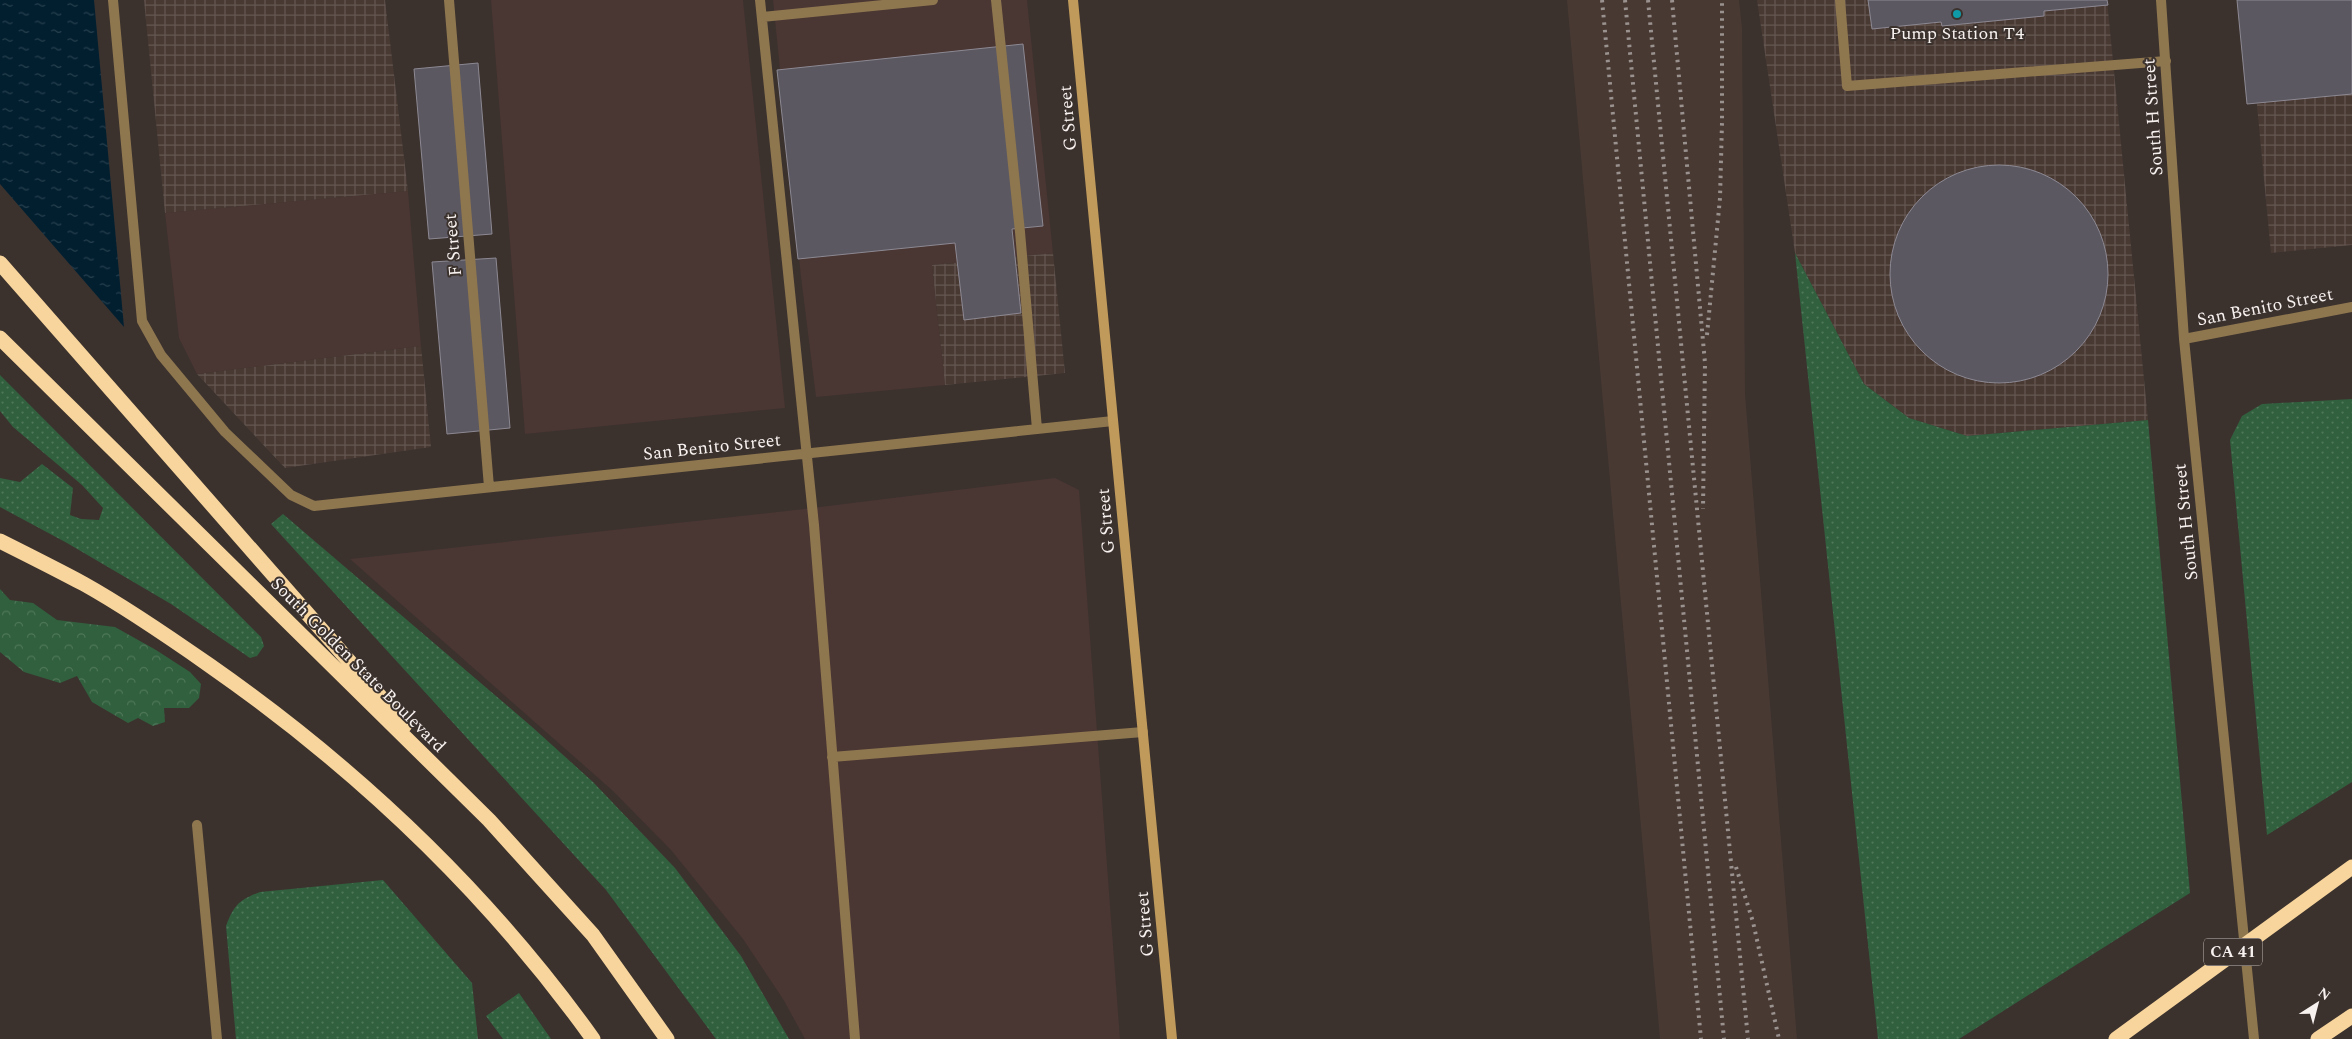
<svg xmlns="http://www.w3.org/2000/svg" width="2352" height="1039" font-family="Spectral,serif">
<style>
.commercial{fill:#4a3633}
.industrial{fill:url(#industrial-grid)}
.built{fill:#493933}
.grass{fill:url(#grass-dots)}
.forest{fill:url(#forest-crowns)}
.water{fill:url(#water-ripples)}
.building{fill:#5b5861;stroke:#8d8993}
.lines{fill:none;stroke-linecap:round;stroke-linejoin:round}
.lane{stroke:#8e764f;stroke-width:10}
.street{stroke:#8e764f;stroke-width:10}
.secondary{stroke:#c09a5a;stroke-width:10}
.highway{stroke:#f8d59c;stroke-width:15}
.rail{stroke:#9a928f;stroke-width:4;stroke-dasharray:2.5 5;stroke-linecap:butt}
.highway-bridge{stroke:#f8d59c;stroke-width:15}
.culture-dot{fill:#0f9aa8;stroke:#3b322e;stroke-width:2}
.labels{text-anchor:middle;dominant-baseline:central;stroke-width:4;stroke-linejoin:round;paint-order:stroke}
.shield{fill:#3b322e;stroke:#bfb8b5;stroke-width:1}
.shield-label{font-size:16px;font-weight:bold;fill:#f7f1ef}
.poi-label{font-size:18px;fill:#f7f1ef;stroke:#3b322e}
.street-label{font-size:18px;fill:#f7f1ef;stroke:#3b322e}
</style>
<defs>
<pattern id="industrial-grid" width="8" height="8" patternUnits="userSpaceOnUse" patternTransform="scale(1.25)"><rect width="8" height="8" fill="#493933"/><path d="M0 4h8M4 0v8" fill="none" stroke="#645651"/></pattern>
<pattern id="grass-dots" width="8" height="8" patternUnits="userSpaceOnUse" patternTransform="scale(1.25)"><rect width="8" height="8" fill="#30603d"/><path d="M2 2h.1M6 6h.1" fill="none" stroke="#4f7759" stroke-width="1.8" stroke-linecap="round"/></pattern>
<pattern id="forest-crowns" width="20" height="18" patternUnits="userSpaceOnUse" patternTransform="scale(1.25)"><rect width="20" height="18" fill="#30603d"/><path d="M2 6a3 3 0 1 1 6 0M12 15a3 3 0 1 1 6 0" fill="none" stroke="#4f7759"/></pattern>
<pattern id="water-ripples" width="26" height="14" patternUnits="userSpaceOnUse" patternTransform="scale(1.25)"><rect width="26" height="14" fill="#021f30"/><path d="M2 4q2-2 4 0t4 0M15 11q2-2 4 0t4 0" fill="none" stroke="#28404e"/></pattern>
</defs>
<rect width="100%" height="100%" fill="#3b322e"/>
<path class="commercial" d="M491,0H743L785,408L525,434Z
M773,0H1027L1053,253L932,265L945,385L816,397L801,277Z
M408,191L421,346L197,374L179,338L165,213Z
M1055,478L1079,490L1120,1039H805L783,999L743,939L671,850L613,791L350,559L804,509Z"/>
<path class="industrial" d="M144,0H385L408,191L165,213Z
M1757,0H2107L2148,420L1967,436L1909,418L1864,384L1795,253Z
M2247,0H2352V245L2271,253Z
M1053,253L1065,373L945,385L932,265Z
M421,346L431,447L285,468L197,374Z"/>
<path class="built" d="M1567,0H1739L1742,28L1745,394L1797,1039H1660Z"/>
<path class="grass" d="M1795,253L1864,384L1909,418L1967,436L2148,420L2190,893L1959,1039H1878Z
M0,375L261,637L264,646L257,656L250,658L171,604L67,543L0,507V478L20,482L42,464L73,488L70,515L81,519L99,520L103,508L82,485L13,427L0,411Z
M2352,399V782L2267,835L2230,440L2242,416L2262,404Z
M283,514L531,726L593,782L675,868L741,956L789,1039H716L606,890L271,524Z
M383,880L472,983L478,1039H236L226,926C234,905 239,900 260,892Z
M519,993L551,1039H503L486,1016Z"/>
<path class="forest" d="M0,589L10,600L33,603L57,620L115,627L156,650L190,672L201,684L199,698L189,708H164L165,722L153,726L138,718L128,723L92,702L77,676L60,683L24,672L0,652Z"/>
<path class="water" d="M0,0H94L124,327L0,184Z"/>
<path class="building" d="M1868,0H2107L2108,5L2044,11V16L1942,26L1941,22L1872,29Z
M2237,0H2352V94L2247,104Z
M1023,44L1043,226L1012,229L1021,313L964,320L955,243L798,259L777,70Z
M478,63L492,234L429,239L414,69Z
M1890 274a109 109 0 1 1 218 0a109 109 0 1 1-218 0Z
M496,258L510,428L447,434L432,262Z"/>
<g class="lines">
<path class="lane" d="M113,0L142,321L161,355L225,432L291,495L314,506L1113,421
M449,0L489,487
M760,0L814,525L855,1039
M996,0L1020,232L1037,429
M1840,0L1847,86L2166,61
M762,17L933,0
M832,757L1143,732
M197,825L217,1039"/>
<path class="street" d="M2161,0L2184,339L2254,1039
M2184,339L2352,307"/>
<path class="secondary" d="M1073,0L1172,1039"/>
<path class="highway" d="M0,263L405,725
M0,338L489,820L593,935L667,1039
M0,541C28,555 56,569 84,584C127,608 169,637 209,665C358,769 487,891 593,1039
M2318,1039L2352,1016"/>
<path class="rail" d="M1602,0L1701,1039
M1625,0L1724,1039
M1648,0L1748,1039
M1672,0L1705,363L1703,509
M1707,335L1720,198L1722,123V0
M1736,867L1753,922L1779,1039"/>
<path class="highway-bridge" d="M2116,1039L2352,867"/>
</g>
<circle class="culture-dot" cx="1957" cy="14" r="5"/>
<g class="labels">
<rect class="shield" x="2204" y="938.5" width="58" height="27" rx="4"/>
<g class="shield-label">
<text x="2233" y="952">CA 41</text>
</g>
<g class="poi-label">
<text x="1957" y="33">Pump Station T4</text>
</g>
<g class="street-label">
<text transform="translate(2153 117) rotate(-94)">South H Street</text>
<text transform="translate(1068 118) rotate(-95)">G Street</text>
<text transform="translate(453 245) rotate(-95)">F Street</text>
<text transform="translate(2265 307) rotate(-11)">San Benito Street</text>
<text transform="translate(712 447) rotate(-6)">San Benito Street</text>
<text transform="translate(1106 521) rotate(-95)">G Street</text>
<text transform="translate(2186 522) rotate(-96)">South H Street</text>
<text transform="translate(358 665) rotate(45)">South Golden State Boulevard</text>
<text transform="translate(1145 924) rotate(-95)">G Street</text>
</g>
</g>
<g transform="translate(2317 1004) rotate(36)" stroke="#3b322e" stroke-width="4" paint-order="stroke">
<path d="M0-4L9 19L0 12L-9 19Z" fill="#f7f1ef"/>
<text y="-8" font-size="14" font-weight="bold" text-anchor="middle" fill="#f7f1ef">N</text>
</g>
</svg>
